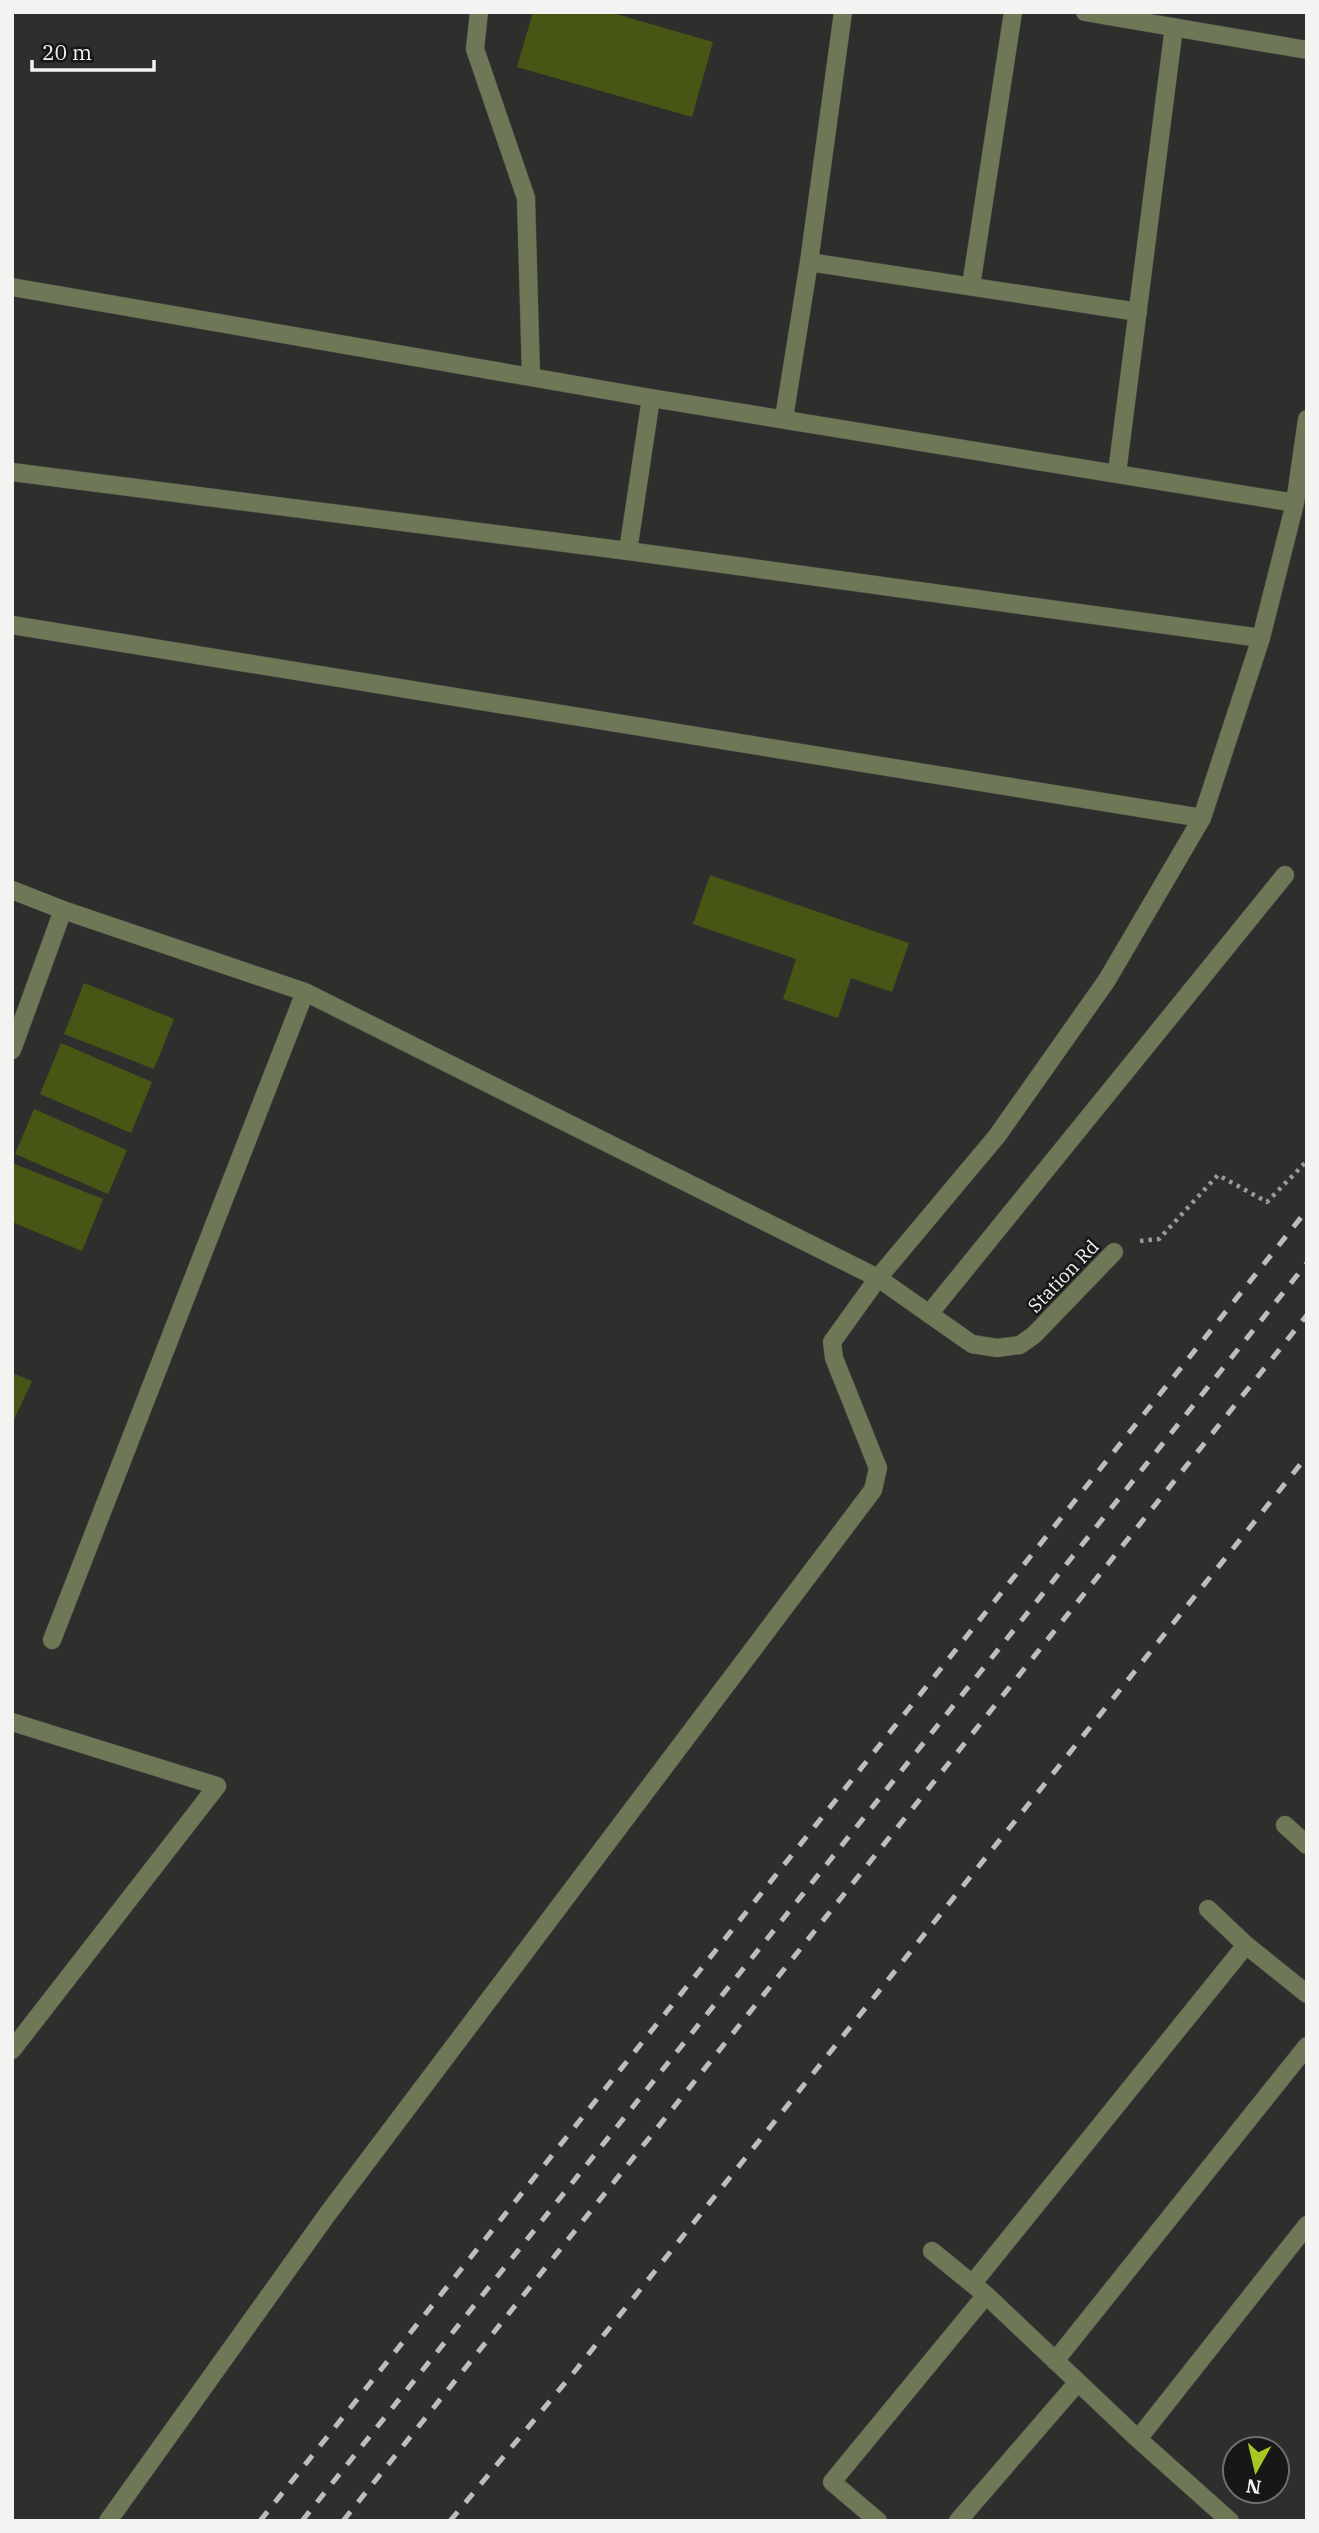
<svg xmlns="http://www.w3.org/2000/svg" width="1319" height="2533" font-family="'IBM Plex Serif',serif">
<style>
.building{fill:#475615}
.lines{fill:none;stroke-linecap:round;stroke-linejoin:round}
.minor-casing{stroke:#4a4b48;stroke-width:19}
.path{stroke:#999a98;stroke-width:4.5;stroke-dasharray:3.5 5;stroke-linecap:butt}
.minor{stroke:#6e7857;stroke-width:18}
.rail{stroke:#bdbebc;stroke-width:5;stroke-dasharray:12 12;stroke-linecap:butt}
.labels{text-anchor:middle;dominant-baseline:central;stroke-width:5;stroke-linejoin:round;paint-order:stroke}
.street-label{font-size:19px;fill:#f3f4f2;stroke:#161716}
</style>
<rect width="100%" height="100%" fill="#2e2f2c"/>
<path class="building" d="M533,12H609L713,42L692,117L517,67Z
M710,875L909,943L892,992L851,978L838,1018L783,999L796,959L693,924Z
M84,983L174,1019L154,1069L64,1034Z
M61,1043L152,1082L131,1133L40,1094Z
M34,1109L127,1150L108,1194L15,1154Z
M12,1163L103,1199L82,1251L12,1222Z
M12,1373L32,1381L12,1424Z"/>
<g class="lines">
<g class="minor-casing">
<path id="minor" d="M479,12L475,49L526,198L531,375
M1085,12L1307,50
M809,262L1138,312
M971,286L1013,12
M12,287L651,398L1295,503
M784,418L809,262L843,12
M12,472L628,551L1261,638
M1117,473L1174,27
M628,551L651,398
M12,625L1202,818
M12,890L63,910L305,992L878,1278L832,1342L834,1358L878,1468L873,1490L329,2212L108,2521
M12,1050L63,910
M1114,1252L1034,1335L1020,1345L997,1348L972,1344L878,1278L997,1136L1107,980L1202,818L1261,638L1295,503L1307,419
M929,1314L1285,875
M52,1640L305,992
M12,1722L217,1786L12,2050
M1285,1825L1307,1845
M1208,1909L1246,1945L1307,1994
M932,2251L986,2295L1138,2439L1230,2521
M973,2283L1246,1945
M1055,2361L1307,2046
M1138,2439L1307,2225
M878,2521L832,2482L986,2295
M958,2521L1078,2382"/>
</g>
<path class="path" d="M1140,1241L1159,1239L1218,1175L1267,1202L1307,1161"/>
<use href="#minor" class="minor"/>
<path class="rail" d="M260,2521L1307,1210
M302,2521L1307,1263
M343,2521L1307,1315
M450,2521L575,2371L1307,1456"/>
</g>
<g class="labels">
<g class="street-label">
<text transform="translate(1063 1276) rotate(-46)">Station Rd</text>
</g>
</g>
<rect width="1319" height="2533" fill="none" stroke="#f3f4f2" stroke-width="28"/>
<g transform="translate(1256 2470) rotate(188)"><circle r="33" fill="#161716" stroke="#6e6f6e" stroke-width="2"/>
<path d="M0-5L12 26L0 18L-12 26Z" fill="#a6c822"/>
<text y="-10" font-size="19" font-weight="bold" text-anchor="middle" fill="#f3f4f2">N</text>
</g>
<path d="M32 60v10h122v-10" fill="none" stroke="#f3f4f2" stroke-width="3.5"/>
<text x="42" y="60" font-size="21" fill="#f3f4f2" stroke="#161716" stroke-width="5" paint-order="stroke">20 m</text>
</svg>
